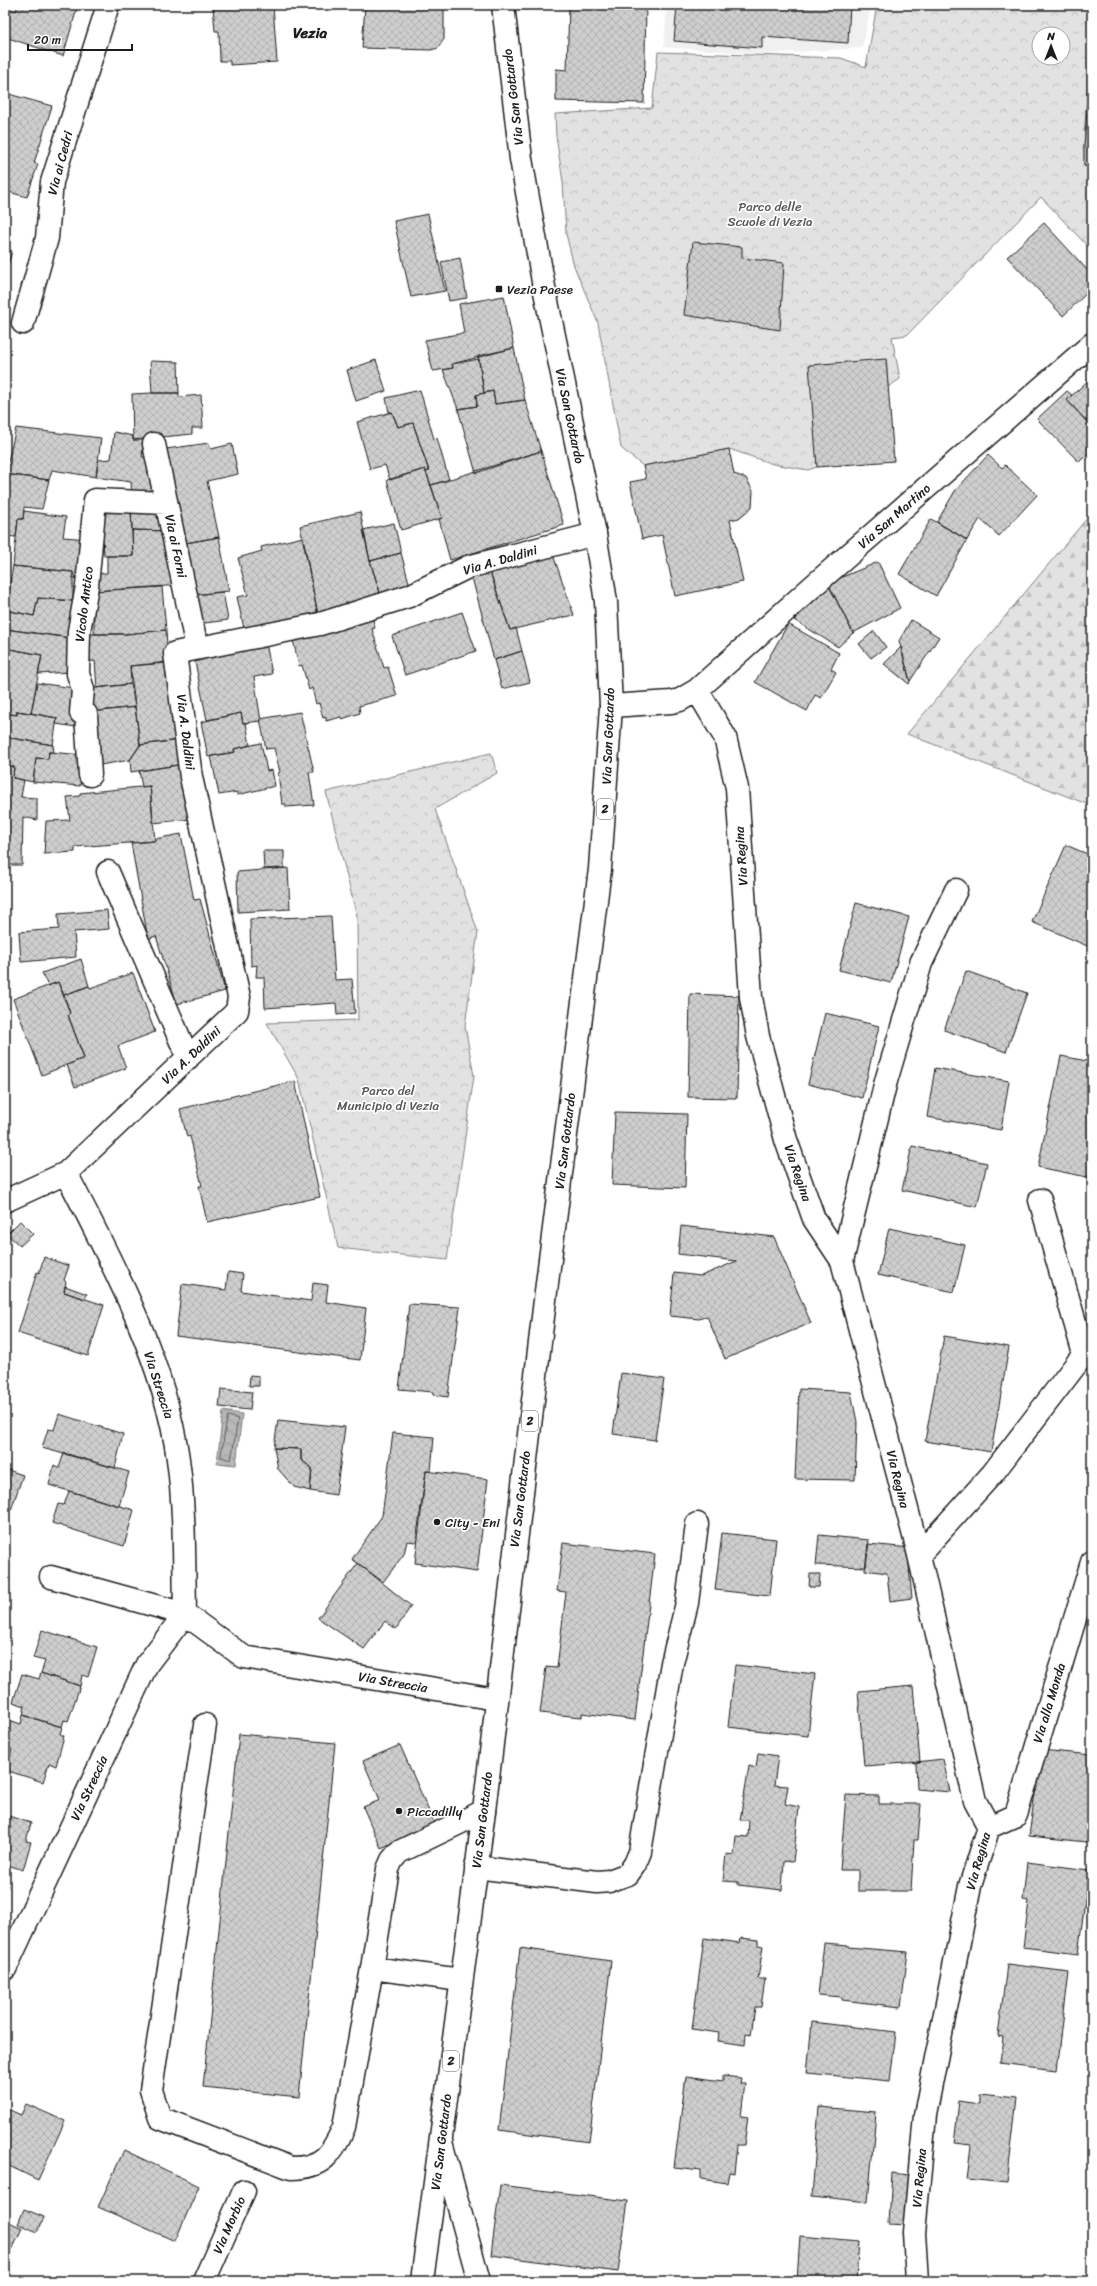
<svg xmlns="http://www.w3.org/2000/svg" width="1097" height="2286" font-family="Sriracha,sans-serif">
<style>
.built{fill:#f0f0f0}
.forest{fill:url(#forest-firs);stroke:#7f7f7f}
.park{fill:url(#park-crowns);stroke:#7f7f7f;fill-rule:evenodd}
.water{fill:url(#water-waves);stroke:#7a7a7a}
.lines{fill:none;stroke-linecap:round;stroke-linejoin:round}
.shore{stroke:#5a5a5a;stroke-width:1}
.building{fill:url(#building-cross-hatch);stroke:#1c1c1c}
.minor-casing{stroke:#1c1c1c;stroke-width:25}
.major-casing{stroke:#1c1c1c;stroke-width:25}
.minor{stroke:#fff;stroke-width:22}
.major{stroke:#fff;stroke-width:22}
.poi-dot{fill:#1c1c1c;stroke:#fff;stroke-width:1.5}
.labels{text-anchor:middle;dominant-baseline:central;stroke-width:3.5;stroke-linejoin:round;paint-order:stroke}
.shield{fill:#fff;stroke:#606060;stroke-width:1}
.shield-label{font-size:12px;font-weight:bold;fill:#1c1c1c}
.street-label{font-size:13px;fill:#1c1c1c;stroke:#fff}
.park-label{font-size:13px;fill:#575757;stroke:#fff}
.poi-label{font-size:13px;fill:#1c1c1c;stroke:#fff;text-anchor:start}
.quarter-label{font-size:15px;font-weight:bold;fill:#1c1c1c;stroke:#fff}
</style>
<defs>
<pattern id="forest-firs" width="22" height="20" patternUnits="userSpaceOnUse"><rect width="22" height="20" fill="#e2e2e2"/><path d="M5 1l3.5 6h-7zM16 11l3.5 6h-7z" fill="#c1c1c1"/></pattern>
<pattern id="park-crowns" width="20" height="18" patternUnits="userSpaceOnUse"><rect width="20" height="18" fill="#e2e2e2"/><path d="M2 6a3 3 0 1 1 6 0M12 15a3 3 0 1 1 6 0" fill="none" stroke="#c1c1c1"/></pattern>
<pattern id="water-waves" width="16" height="10" patternUnits="userSpaceOnUse"><rect width="16" height="10" fill="#b8b8b8"/><path d="M0 5q4-4 8 0t8 0" fill="none" stroke="#9e9e9e"/></pattern>
<pattern id="building-cross-hatch" width="8" height="8" patternUnits="userSpaceOnUse"><rect width="8" height="8" fill="#cecece"/><path d="M0 0l8 8M0 8l8-8" fill="none" stroke="#b0b0b0"/></pattern>
</defs>
<rect width="100%" height="100%" fill="#fff"/>
<filter id="ink" filterUnits="userSpaceOnUse"><feTurbulence type="fractalNoise" baseFrequency=".025" numOctaves="2"/><feDisplacementMap in="SourceGraphic" scale="8" xChannelSelector="R" yChannelSelector="G"/><feConvolveMatrix kernelMatrix="1 2 1 2 8 2 1 2 1" color-interpolation-filters="sRGB"/></filter>
<g filter="url(#ink)">
<path class="built" d="M667,5H871L862,48L762,54L664,47Z"/>
<path class="forest" d="M1088,517H1092V806L907,734Z"/>
<path class="park" d="M877,5H1092C1092,59 1083,112 1084,166L1092,167V251L1041,197L907,335L892,337L900,379L888,387L886,359L817,467L808,470L773,464L729,449L643,466L621,448L598,323L574,266L566,234L563,182L556,136L555,114L652,108L658,52L841,58L866,67ZM1039,34H1063V58H1039Z
M491,753L497,773L435,809L478,932L465,1026L474,1076L447,1260L338,1248L299,1079L267,1023L358,1020L357,917L326,792Z"/>
<path class="water" d="M223,1411L242,1414L236,1465L217,1463Z"/>
<g class="lines">
<path class="shore" d="M228,1416L238,1419L231,1460L221,1457Z"/>
</g>
<path class="building" d="M18,5H78L63,56L5,37V24L10,9L16,11Z
M213,5H273L277,62L230,65V61H220L219,31H215Z
M365,5H444V39L438,48L431,50L362,48Z
M569,5H646L644,103L556,101V69L567,70Z
M677,5H850L848,43L762,37V48L674,41Z
M1092,45V167L1084,166V147Z
M5,93L52,106L34,163L38,164L27,197L5,191Z
M428,214L445,291L411,297L394,221Z
M1044,223L1092,275V288L1063,316L1007,257Z
M693,242L742,247V258L784,263L780,330L684,315Z
M5,249L12,251L5,275Z
M460,258L467,298L449,301L441,262Z
M504,296L514,348L452,364L453,368L433,371L425,340L464,333L459,304Z
M514,348L525,400L495,404L493,391L484,393L478,356Z
M479,359L484,393L476,395L477,406L458,409L443,370L453,368L452,364Z
M886,359L894,461L817,467L809,365Z
M376,360L386,391L356,401L347,370Z
M150,361L178,362L179,393H152Z
M1092,377V427L1067,400Z
M420,390L434,439L437,438L449,480L431,485L426,472L429,471L413,423L398,427L392,412H389L386,398Z
M493,391L495,404L525,400L541,451L476,473L458,409L477,406L476,395Z
M1067,391L1072,395L1067,400L1092,427V450L1079,462L1037,419Z
M152,393H179V397L201,395L203,428H192V434L133,440L132,394Z
M392,412L398,427L413,423L429,471L426,472L425,469L390,480L385,465L370,469L357,422Z
M16,428L101,438L96,477L52,470L49,480L5,474Z
M114,432L133,436V440H144L142,457L154,458L162,496L132,498L131,482L96,477L98,460L111,459Z
M209,443L211,449L232,444L238,474L207,481L219,537L180,544L159,450Z
M729,449L734,474L746,478L753,491L752,507L739,518L730,520L743,582L675,596L662,535L642,539L630,482L646,479L643,466Z
M541,451L564,525L450,560L439,519L442,518L431,485Z
M988,455L1002,468L1005,465L1037,495L999,536L980,519L967,540L937,522L955,491Z
M425,469L442,518L401,530L387,480Z
M5,474L49,480L42,509L24,507L23,519H18L16,537L5,536Z
M101,505H131L133,556H104Z
M163,508L168,531L132,530L131,510Z
M24,511L66,517L63,537L89,539L84,578H73V572L13,566L18,519H23Z
M360,512L370,561L382,599L319,619L300,526Z
M931,519L967,540L936,596L899,574Z
M394,523L401,553L370,561L363,530Z
M132,530L172,531L181,585L94,591L93,574L107,573V556H133Z
M219,537L229,591L193,595L180,544Z
M303,537L317,612L245,633L237,597L248,595L238,558L262,551L261,547Z
M551,549L574,615L510,630L489,569Z
M401,553L411,590L382,599L370,561Z
M878,562L900,608L853,633L828,583Z
M13,566L73,572V601L38,598L34,616L5,610Z
M489,569L510,630L516,628L522,651L494,660L471,574Z
M829,586L853,633L838,647L794,620Z
M162,587L166,630L126,634H94V591Z
M223,592L228,620L197,624L193,595Z
M38,598L73,601L71,638L5,629V610L34,616Z
M371,612L375,628L372,629L384,668L388,667L397,696L359,706L360,713L342,719L341,717L326,721V717L323,718L319,703L316,704L312,688L309,690L302,665L299,666L293,640Z
M462,612L476,651L405,675L392,636Z
M911,620L939,637L910,681L899,641Z
M788,624L839,653L831,669L836,672L821,698L815,695L807,711L755,682Z
M5,629L71,638L70,672L38,674L42,655L5,648Z
M166,630L168,662L130,666L131,684L97,688L95,661L84,662L82,634H126Z
M874,631L886,647L871,658L859,644Z
M266,643L272,674L254,677L261,721L243,723L241,713L207,720L195,662L247,646Z
M901,647L910,681L909,684L884,664Z
M5,648L42,655L31,713L17,711V715L5,713Z
M522,651L530,682L502,689L494,660Z
M167,663L179,740L140,745L130,666Z
M37,683L82,689L83,728L56,724L57,718L31,713Z
M131,684L135,707L91,712L85,689Z
M135,707L140,745L130,760L94,766L91,712Z
M17,711L57,718L53,745L5,737V713L17,715Z
M300,712L314,772H309L314,805L286,807V804H282L278,773L280,772L274,748L266,749L260,719Z
M241,713L243,723H246L250,745L234,749L235,752L208,757L201,722Z
M5,737L53,745L54,752H49L48,759L36,758L33,782L13,778L14,767L5,765Z
M179,740L184,764L131,772L130,760L140,745Z
M261,743L267,771L272,770L275,786L237,795V792L219,795L211,756L235,752L234,749Z
M49,752L84,755L80,786L33,782L36,758L48,759Z
M184,764L192,819L153,823L150,786L142,787L139,771Z
M5,765L14,767L13,778L24,780L21,797L37,798V820L23,817L22,865H5Z
M150,786L155,841L75,847V852L44,854L46,821L70,820L67,797L80,796V793Z
M181,834L194,900L200,899L225,991L177,1004L156,936L148,939L131,843L155,841V839Z
M1066,845L1092,856V948L1032,922Z
M263,851H284V868L264,869Z
M288,868L290,909L238,912L237,872Z
M856,903L909,917L891,983L839,970Z
M107,910L109,929L74,932L76,957L21,962L19,932L59,929L58,914Z
M331,916L335,980L352,979L355,1013L337,1015L336,1003L265,1008L264,977H256L257,965L251,966L250,919Z
M81,959L89,986L64,995L58,982L48,986L42,973Z
M966,971L1027,993L1006,1052L944,1030Z
M133,973L155,1032L118,1046L126,1068L75,1087L67,1065L84,1058L68,1015L70,1013L64,995L89,986L90,988Z
M58,982L70,1013L68,1015L84,1058L42,1075L13,999Z
M690,994L739,996L737,1098L688,1097Z
M825,1013L879,1026L862,1098L808,1084Z
M1061,1056L1092,1062V1178L1038,1167Z
M935,1068L1009,1081L1001,1130L927,1117Z
M295,1081L320,1197L207,1222L199,1186H202L190,1136L187,1137L180,1109Z
M615,1112L687,1114L685,1188L612,1185Z
M912,1146L987,1163L977,1207L902,1190Z
M20,1221L33,1234L20,1246L7,1234Z
M681,1226L774,1237L811,1323L725,1359L707,1316L699,1319L670,1316L674,1273L701,1276L737,1261L678,1254Z
M889,1228L965,1245L954,1292L878,1275Z
M44,1257L69,1266L64,1280L66,1282L64,1292L104,1305L88,1356L18,1333L37,1272L39,1273Z
M228,1272L243,1274L241,1291L311,1301L313,1283L328,1285L326,1302L366,1308L360,1360L176,1336L182,1284L226,1290Z
M65,1286L87,1294L85,1299L64,1292Z
M409,1304L460,1307L448,1397L433,1395V1392L399,1389Z
M944,1336L1009,1347L991,1452L925,1441Z
M621,1373L664,1379L655,1440L613,1434Z
M250,1375L259,1376V1386H249Z
M221,1389L252,1392L250,1410L219,1407Z
M799,1389L851,1392L857,1422L855,1480L795,1479Z
M5,1399L9,1400L5,1415Z
M59,1414L123,1434L115,1468L42,1448L48,1429L54,1430Z
M278,1420L345,1427L336,1495L310,1491L312,1468L301,1460V1449L274,1448Z
M393,1433L434,1437L431,1471H426L416,1542L407,1541L404,1554L383,1582L352,1559L382,1516Z
M274,1448L301,1449V1460L312,1468L310,1491L294,1487L278,1469Z
M64,1453L129,1472L119,1506L49,1485L54,1465L59,1468Z
M5,1469L23,1475L11,1510L5,1508Z
M426,1471L488,1479L477,1572L415,1563Z
M69,1491L134,1510L124,1546L52,1523L58,1504L64,1505Z
M722,1533L776,1539L770,1596L715,1590Z
M819,1535L869,1540L866,1567L816,1565Z
M563,1543L655,1554L635,1720L582,1713V1717L540,1713L546,1667L557,1668L566,1592L557,1591Z
M868,1544L911,1548L909,1567L912,1598L890,1601L887,1573L865,1570Z
M358,1563L411,1606L396,1629L385,1621L364,1649L318,1618Z
M810,1574H820L819,1587H809Z
M42,1630L97,1647L88,1677L82,1675L80,1686L41,1673L45,1661L33,1658Z
M735,1665L815,1674L808,1736L728,1727Z
M41,1673L80,1686L68,1721L64,1720L62,1727L23,1715L25,1706L13,1702L22,1674L39,1679Z
M913,1686L920,1762L864,1766L858,1691Z
M23,1715L62,1727L60,1734L64,1736L56,1766L49,1763L43,1782L5,1770L12,1750L5,1748V1734L9,1720L21,1724Z
M239,1734L335,1743L299,2097L203,2087Z
M400,1745L435,1825L381,1848L363,1807L380,1800L363,1761Z
M1041,1750L1092,1755V1807L1087,1842L1029,1836Z
M758,1753L778,1756L774,1785L788,1786L785,1804L799,1807L793,1862L784,1861L782,1890L738,1885V1882L723,1881L726,1854L734,1855L736,1836L748,1837L749,1820H740L749,1766L756,1768Z
M943,1759L950,1792L917,1789L916,1762Z
M846,1795L879,1796V1804H921L918,1840H914L911,1891H858V1870H840Z
M5,1815L31,1823L26,1841L31,1842L23,1870L5,1864Z
M1027,1862L1089,1870L1078,1954L1023,1947L1029,1901L1023,1900Z
M5,1864L9,1866L5,1877Z
M5,1883L8,1885L5,1896Z
M704,1938L740,1943L741,1938L758,1940V1945L763,1946L758,1979H765L761,2007H755L751,2035L746,2034L745,2045L718,2041L719,2033L692,2029Z
M824,1943L848,1945V1947L908,1952L901,2007L842,2000V1997L818,1995Z
M520,1948L611,1961L589,2142L499,2130Z
M1007,1964L1069,1972L1057,2070L1000,2063L1003,2037L998,2036Z
M812,2022L896,2032L890,2081L807,2073Z
M686,2076L723,2081V2076L741,2078L740,2083H745L741,2116L748,2117L744,2145H737L734,2173L729,2172L727,2183L701,2179V2170L674,2167Z
M980,2094L1017,2098L1007,2183L967,2179L971,2145L954,2143L959,2101L980,2104Z
M26,2104L65,2121L38,2180L5,2164V2108L21,2115Z
M819,2107L876,2112L868,2202L812,2196Z
M124,2150L199,2186L175,2241L98,2207Z
M892,2173L908,2175L905,2225L889,2224Z
M500,2185L628,2201L618,2272L491,2255Z
M24,2209L44,2217L38,2232L18,2224Z
M5,2220L22,2228L5,2266Z
M800,2236L859,2241L856,2281H797Z"/>
<g class="lines">
<g class="minor-casing">
<path id="minor" d="M23,323L47,238L52,182L108,5
M154,444L197,648
M697,690L725,737L737,788L751,997L758,1036L786,1140L814,1219L842,1261L919,1555L975,1801L989,1827L970,1886L925,2115L914,2233L917,2281
M611,706L671,702L680,700L697,690L813,586L1092,344
M90,775L86,714L81,713L83,689L78,674L79,631L87,586L95,500L166,503
M108,872L188,1058
M66,1173C111,1260 165,1361 178,1459C185,1510 184,1562 185,1614L244,1657L496,1699
M5,1201L66,1173L237,1011L239,997L191,777L175,653L320,624L409,596L468,567L595,534
M842,1261L886,1081L921,963L956,890
M919,1555L993,1473L1084,1354L1040,1200
M205,1725L151,2090L160,2118L291,2168C323,2168 332,2154 344,2127L372,1968L461,1980
M989,1827L1016,1815L1092,1562
M476,1867L597,1882L609,1881L628,1874L635,1864L640,1852L672,1663L687,1603L697,1524
M372,1968L388,1869L392,1860L399,1852L484,1811
M5,1969L147,1664L185,1614L51,1577
M441,2142L479,2281
M204,2281L244,2191"/>
</g>
<g class="major-casing">
<path id="major" d="M422,2281L484,1811L548,1275L600,869L611,706L606,602L602,576L595,534L544,287L521,159L503,5"/>
</g>
<use href="#minor" class="minor"/>
<use href="#major" class="major"/>
</g>
</g>
<g class="poi-dot">
<rect x="495" y="285" width="8" height="8" rx="2"/>
<circle cx="437" cy="1522" r="4"/>
<circle cx="399" cy="1811" r="4"/>
</g>
<g class="labels">
<g class="shield">
<rect x="597" y="799" width="16" height="20" rx="3"/>
<rect x="522" y="1411" width="16" height="20" rx="3"/>
<rect x="443" y="2051" width="16" height="20" rx="3"/>
</g>
<g class="shield-label">
<text x="605" y="809">2</text>
<text x="530" y="1421">2</text>
<text x="451" y="2061">2</text>
</g>
<g class="street-label">
<text transform="translate(513 97) rotate(-97)">Via San Gottardo</text>
<text transform="translate(60 163) rotate(-75)">Via ai Cedri</text>
<text transform="translate(570 416) rotate(78)">Via San Gottardo</text>
<text transform="translate(894 516) rotate(-41)">Via San Martino</text>
<text transform="translate(176 546) rotate(78)">Via ai Forni</text>
<text transform="translate(500 560) rotate(-16)">Via A. Daldini</text>
<text transform="translate(84 604) rotate(-83)">Vicolo Antico</text>
<text transform="translate(186 732) rotate(83)">Via A. Daldini</text>
<text transform="translate(608 736) rotate(-88)">Via San Gottardo</text>
<text transform="translate(741 856) rotate(-94)">Via Regina</text>
<text transform="translate(191 1055) rotate(-44)">Via A. Daldini</text>
<text transform="translate(565 1141) rotate(-83)">Via San Gottardo</text>
<text transform="translate(798 1173) rotate(71)">Via Regina</text>
<text transform="translate(159 1385) rotate(72)">Via Streccia</text>
<text transform="translate(898 1479) rotate(76)">Via Regina</text>
<text transform="translate(520 1499) rotate(-83)">Via San Gottardo</text>
<text transform="translate(393 1682) rotate(10)">Via Streccia</text>
<text transform="translate(1049 1703) rotate(-73)">Via alla Monda</text>
<text transform="translate(89 1788) rotate(-65)">Via Streccia</text>
<text transform="translate(482 1820) rotate(-83)">Via San Gottardo</text>
<text transform="translate(978 1861) rotate(-74)">Via Regina</text>
<text transform="translate(441 2142) rotate(-83)">Via San Gottardo</text>
<text transform="translate(919 2178) rotate(-85)">Via Regina</text>
<text transform="translate(229 2225) rotate(-66)">Via Morbio</text>
</g>
<g class="park-label">
<text x="770" y="206">Parco delle<tspan x="770" dy="15">Scuole di Vezia</tspan></text>
<text x="388" y="1090">Parco del<tspan x="388" dy="15">Municipio di Vezia</tspan></text>
</g>
<g class="poi-label">
<text x="507" y="289">Vezia Paese</text>
<text x="445" y="1522">City - Eni</text>
<text x="407" y="1811">Piccadilly</text>
</g>
<g class="quarter-label">
<text x="310" y="33">Vezia</text>
</g>
</g>
<rect width="1097" height="2286" fill="none" stroke="#fff" stroke-width="20"/>
<rect x="10" y="10" width="1077" height="2266" fill="none" stroke="#1c1c1c" stroke-width="1.5" filter="url(#ink)"/>
<g transform="translate(1051 46)"><circle r="19" fill="#ffffff" stroke="#a4a4a4"/>
<path d="M0-3L7 15L0 10L-7 15Z" fill="#1c1c1c"/>
<text y="-6" font-size="11" font-weight="bold" text-anchor="middle" fill="#1c1c1c">N</text>
</g>
<path d="M28 44v6h104v-6" fill="none" stroke="#1c1c1c" stroke-width="2"/>
<text x="34" y="44" font-size="12" fill="#1c1c1c" stroke="#ffffff" stroke-width="3" paint-order="stroke">20 m</text>
</svg>
